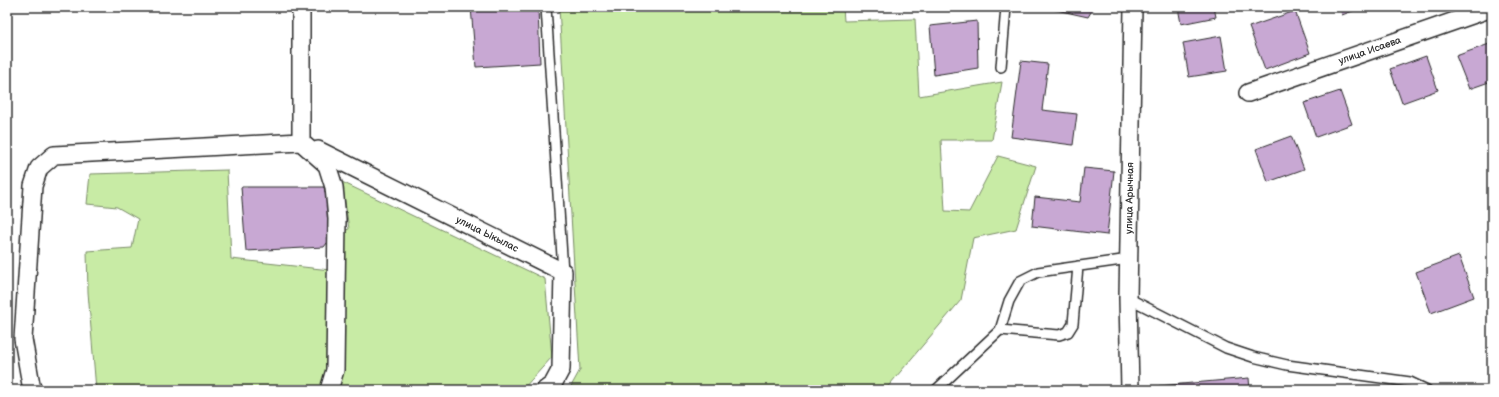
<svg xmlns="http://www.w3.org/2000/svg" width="1499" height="397" font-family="'Balsamiq Sans',sans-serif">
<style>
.green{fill:#c8eba5;stroke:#7a8b68}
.building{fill:#c8a8d3;stroke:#2b2b2b}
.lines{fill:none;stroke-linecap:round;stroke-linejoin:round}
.lane-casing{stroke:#2b2b2b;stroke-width:12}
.street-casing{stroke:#2b2b2b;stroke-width:20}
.lane{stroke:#fff;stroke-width:9}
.street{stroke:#fff;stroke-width:17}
.labels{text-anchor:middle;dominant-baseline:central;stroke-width:3.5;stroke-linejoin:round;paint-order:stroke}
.street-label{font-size:10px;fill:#2b2b2b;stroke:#fff}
</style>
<rect width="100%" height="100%" fill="#fff"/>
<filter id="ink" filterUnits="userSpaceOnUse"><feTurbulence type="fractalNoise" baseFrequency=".025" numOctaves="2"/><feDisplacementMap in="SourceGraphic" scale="8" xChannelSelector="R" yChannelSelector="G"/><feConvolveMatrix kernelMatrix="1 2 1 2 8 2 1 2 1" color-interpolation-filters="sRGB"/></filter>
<g filter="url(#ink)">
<path class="green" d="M559,7H843L844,21L915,19L919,96L1002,82L992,140H941L945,211L969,212L998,156L1036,166L1016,229L973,238L961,300L885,390H569L580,370Z
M227,170L231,259L330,270L334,234L349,229L342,182L545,279L552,357L523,389L518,390H96L88,292L87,251L132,248L138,219L117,207L87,204L90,174Z"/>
<path class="building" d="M471,7H538L540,63L476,67Z
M854,7H915V9H854Z
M1043,7H1094L1088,17Z
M1178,7H1214L1216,17L1181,24Z
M1340,7H1363L1342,15Z
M1295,11L1310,53L1265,70L1249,27Z
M977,21L978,68L934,75L930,26Z
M1221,36L1227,71L1189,77L1183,43Z
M1492,43V81L1469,89L1456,56Z
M1426,56L1438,90L1402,103L1390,69Z
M1021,61L1048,64L1042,110L1077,114L1073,145L1011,137Z
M1340,91L1352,124L1316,137L1304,103Z
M1291,136L1304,169L1268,182L1256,149Z
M1084,168L1114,171L1107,235L1032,226L1035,197L1080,202Z
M241,187H324L334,234L324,247L246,251Z
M1459,256L1474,297L1431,313L1416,272Z
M1249,378L1250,390H1159V386Z"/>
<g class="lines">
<g class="lane-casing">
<path id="lane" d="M546,7L563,272
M1001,67L1006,7
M1128,298L1226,348L1253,357L1287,365L1410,382L1427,390
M1000,330L1059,335L1068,332L1073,324L1078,266
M936,390L1000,330L1009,301L1020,281L1038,272L1129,259"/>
</g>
<g class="street-casing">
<g id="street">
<path id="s1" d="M1248,93L1492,8"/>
<path d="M301,142V7"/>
<path id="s2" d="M318,150L563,272L561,369L553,384L545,390"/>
<path d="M32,390L23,339L33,186L39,168L54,155L301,142L327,165L334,187L337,219L335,370L329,390"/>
<path id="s3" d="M1130,390L1128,298L1133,7"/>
</g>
</g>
<use href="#lane" class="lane"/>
<use href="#street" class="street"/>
</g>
</g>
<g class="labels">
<g class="street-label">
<text stroke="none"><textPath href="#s1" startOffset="129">улица Исаева</textPath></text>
<text stroke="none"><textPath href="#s3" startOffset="192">улица Арычная</textPath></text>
<text stroke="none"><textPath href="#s2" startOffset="189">улица Ыкылас</textPath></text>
</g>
</g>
<rect width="1499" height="397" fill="none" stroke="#fff" stroke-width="24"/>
<rect x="12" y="12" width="1475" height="373" fill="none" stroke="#2b2b2b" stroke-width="1.5" filter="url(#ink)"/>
</svg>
